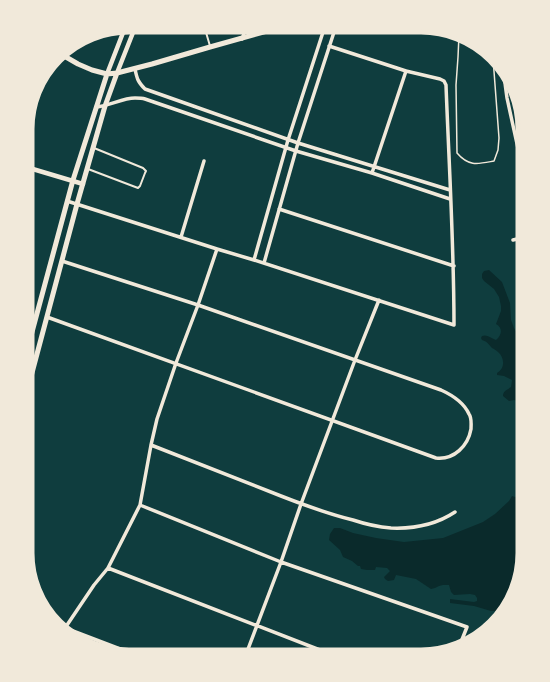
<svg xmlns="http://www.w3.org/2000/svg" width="550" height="682" font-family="'DejaVu Sans',sans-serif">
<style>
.water{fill:#0a2a2b}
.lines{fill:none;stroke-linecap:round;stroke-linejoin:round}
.path{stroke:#f1e9da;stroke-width:1.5}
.service{stroke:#f1e9da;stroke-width:2}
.minor{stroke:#f1e9da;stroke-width:3.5}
.tertiary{stroke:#f1e9da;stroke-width:4.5}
.secondary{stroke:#f1e9da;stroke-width:5}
.rim{fill:none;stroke:#f1e9da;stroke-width:5}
</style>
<rect width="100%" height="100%" fill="#0f3d3e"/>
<path class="water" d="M489,270L502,282L510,303L511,320L514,328L519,337V345L521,353L525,363V411L521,402L514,400L509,401L503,396C503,391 507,390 511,387L512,380L504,376L497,375V373C505,369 505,358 498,352C496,350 494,349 492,348C488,344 488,342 482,340L481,338L482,336C487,334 491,338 496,340C502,335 503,328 496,324L501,311V306L499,297L494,289L484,281L482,278V274L484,271Z
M525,447V560L509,605H506L496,611H491L474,606L450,603V599L474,602L477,601V598L475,595L470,594L454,595L451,592L449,585H443L439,586L435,588L431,589L416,579L396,575L394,580L388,581L385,579L384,577L390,571L387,568L376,567L375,570H367L361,569L360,566H358L352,561L343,557L340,550L329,540L330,534L334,528H340L353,533L376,538L404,542L443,538L483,522L495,514L509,501L512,496L515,497L521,496L524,485V476L522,474L518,476L516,474L522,470L519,459Z"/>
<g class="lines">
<path class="path" d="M459,35L458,57L456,85L457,153C469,167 478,164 494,161L498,150L499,138L493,58"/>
<path class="service" d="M202,25L205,29L210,46
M88,169L138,188L140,186L145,173L146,171L143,168L94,148"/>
<path class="minor" d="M242,39L247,25
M503,68L507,98L519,153L525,152
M135,69C137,79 138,82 145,89L298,143L450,190
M96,107C110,106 122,98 135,98C138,98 142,98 145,99L296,151L372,173L450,199
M372,173L406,71
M67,201L217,249L254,260L454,325C454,245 449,165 446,85L444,81L440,79L406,71L329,46
M279,209L454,266
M181,237L204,161
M513,240L525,237
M254,260L288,140L325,26
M264,263L298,143L336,26
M47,317L436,458C454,460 468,446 471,429C471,424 472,418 469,414C464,403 452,395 441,390L198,305L62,261
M151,445C194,462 237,479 281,496C304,505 328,514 353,520C365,524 378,527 391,528C414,529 437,524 455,512
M140,505L281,562L467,627L459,647
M108,568L338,657
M65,628L141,657
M63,631L94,585L108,568L140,505L151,445L157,419L176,363L198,305L217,249
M245,657L281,562L301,504L355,360L379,300"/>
<path class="tertiary" d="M117,73L136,25
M107,74L126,25
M26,167L83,184"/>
<path class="secondary" d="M59,53L78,64L92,70L107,74L117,73L152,64L210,47L289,25
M25,358L73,180L107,74
M25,399L77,204L105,106L117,73"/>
</g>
<path d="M0 0H550V682H0ZM129 32H421A97 97 0 0 1 518 129V553A97 97 0 0 1 421 650H129A97 97 0 0 1 32 553V129A97 97 0 0 1 129 32Z" fill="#f1e9da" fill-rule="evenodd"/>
<path class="rim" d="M129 32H421A97 97 0 0 1 518 129V553A97 97 0 0 1 421 650H129A97 97 0 0 1 32 553V129A97 97 0 0 1 129 32Z"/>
</svg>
